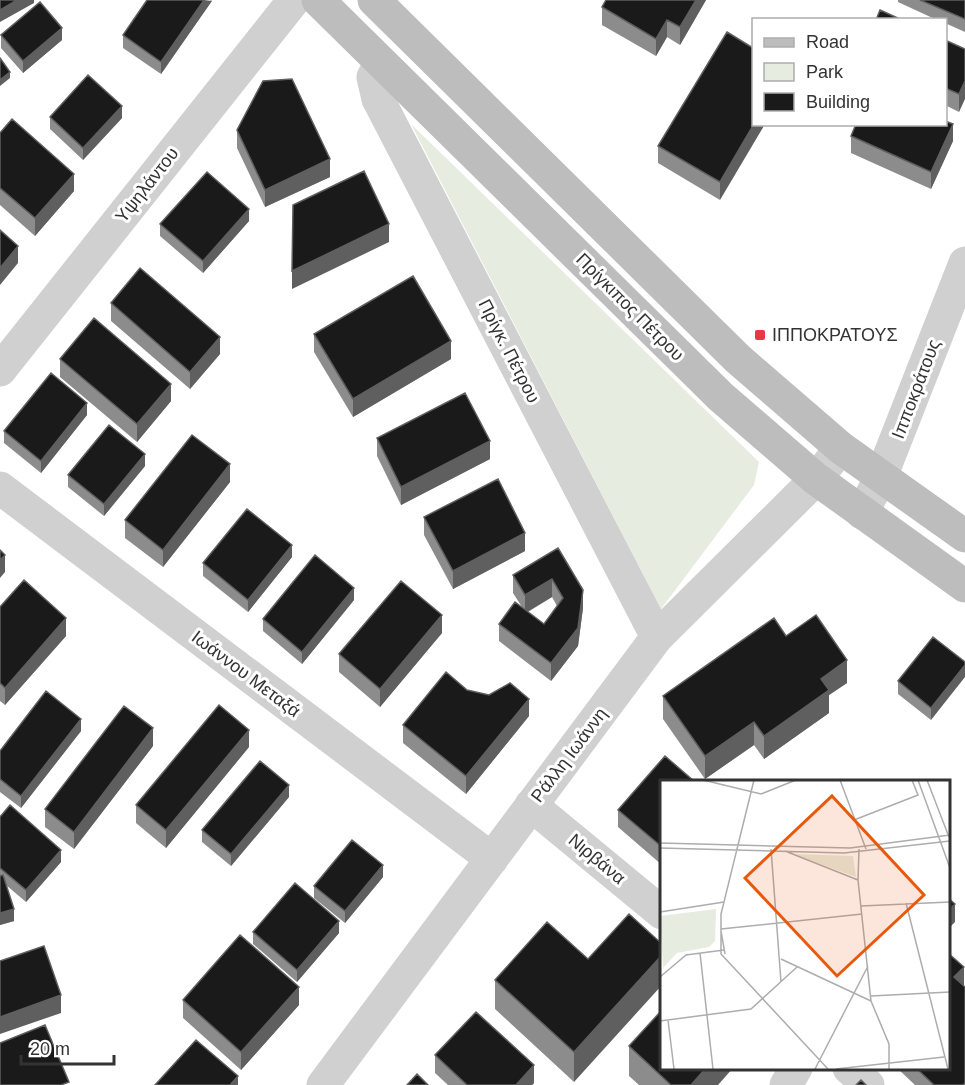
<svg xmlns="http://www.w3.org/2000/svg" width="965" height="1085" font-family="Arial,sans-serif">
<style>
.green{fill:#e6ecdf}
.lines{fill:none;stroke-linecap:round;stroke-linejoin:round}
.minor{stroke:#d0d0d0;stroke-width:33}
.secondary{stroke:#bdbdbd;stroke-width:33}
.wall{fill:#8c8c8c;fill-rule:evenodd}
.shaded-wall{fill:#5f5f5f}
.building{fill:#1a1a1a;stroke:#5f5f5f;stroke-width:1.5}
.poi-dot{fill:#e63946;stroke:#fff;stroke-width:2}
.labels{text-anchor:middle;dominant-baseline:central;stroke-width:6;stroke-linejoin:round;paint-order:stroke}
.street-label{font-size:18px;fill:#333;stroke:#fff}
.poi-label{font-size:18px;fill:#333;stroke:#fff;text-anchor:start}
.inset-road{fill:none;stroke:#adadad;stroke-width:1.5}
.view{fill:#e8590c;fill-opacity:0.15;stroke:#e8590c;stroke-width:3}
.inset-edge{fill:none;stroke:#333;stroke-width:3}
</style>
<rect width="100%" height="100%" fill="#fff"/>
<path class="green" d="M411,124L759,462L754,485L661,609Z"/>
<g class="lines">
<path class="minor" d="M381,63L373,77L378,99L657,637
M0,370L294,0
M0,488L492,859
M862,513L881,477L965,263
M531,805L662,913
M849,1068L868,1085
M323,1085L657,637L816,479L841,448
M786,1085L796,1068"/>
<path class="secondary" d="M318,0L721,397L816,479L965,586
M374,0L738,359L841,448L965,536"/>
</g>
<path class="wall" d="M212,0L161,74L123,48V35Z
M606,0H706L680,45L667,37L656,56L602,25V7Z
M898,0H965V32L945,23V20H937L898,2Z
M727,32L720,200L658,163V146Z
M1,35L62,40L23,73L1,48Z
M945,40L965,49L959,112L945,105Z
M50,117L122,118L83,160L50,129Z
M237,130L330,177L265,207L237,148Z
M0,133L74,191L35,236L0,205Z
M851,136L953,141L931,189L851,153Z
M249,221L203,273L160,236V224Z
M111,303L220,354L190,389L111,321Z
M314,334L451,359L353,417L314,352Z
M60,359L171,401L137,442L60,377Z
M87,415L41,473L4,443V431Z
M377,438L490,459L401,505L377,456Z
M145,466L104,516L68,487V475Z
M230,482L163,567L125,538V520Z
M424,517L525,551L453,589L424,535Z
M558,548L583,608L578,646L551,681L499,641V624L522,607L513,593V575ZM552,597L557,606L544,624L528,612Z
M292,557L248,612L203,576V563Z
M354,600L302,664L263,631V619Z
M0,607L66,636L5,705L0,701Z
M442,633L380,707L339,672V654Z
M786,636L847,683L829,695V713L764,759L754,745L705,779L663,719V696Z
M933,637L931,720L898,694V681Z
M467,690L489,695L529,716L466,794L403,743V725Z
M81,731L21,808L0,792V751Z
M153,746L74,849L45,827V809Z
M249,747L166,848L136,823V805Z
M662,782V865L618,827V810Z
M289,797L231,866L202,842V830Z
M0,817L61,862L26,902L6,885L14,921L0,925Z
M383,877L345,923L314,898V886Z
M253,932L339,933L297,982L253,944Z
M948,953L964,985H963L965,1085H915L897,1068H948Z
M588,959L574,1082L495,1009V980Z
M183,1000L299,1005L241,1070L183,1018Z
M629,1046L718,1085H639L629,1076Z
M435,1055L534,1083L532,1085H448L435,1073Z"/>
<path class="shaded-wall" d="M17,0H34V3L0,22V10Z
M204,0L212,1L161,74V62Z
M696,0H706L680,45V27Z
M667,20V37L656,56V39Z
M62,28V40L23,73V61Z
M10,72V78L0,86V80Z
M965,81V99L959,112V94Z
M122,106V118L83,160V148Z
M754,124H765L720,200V182Z
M953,124V141L931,189V172Z
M330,159V177L265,207V190Z
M74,174V191L35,236V218Z
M249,209V221L203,273V261Z
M389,224V242L292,289V271Z
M18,246V263L0,285V268Z
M220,337V354L190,389V372Z
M451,341V359L353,417V399Z
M171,384V401L137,442V424Z
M87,403V415L41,473V461Z
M490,441V459L401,505V487Z
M145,454V466L104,516V504Z
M230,464V482L163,567V550Z
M525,533V551L453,589V571Z
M292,545V557L248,612V600Z
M5,555V572L0,578V560Z
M552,579V597L525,613V595Z
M354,588V600L302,664V652Z
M583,590V608L578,646L551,681V663Z
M442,615V633L380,707V689Z
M66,618V636L5,705V688Z
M847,660V683L829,695V713L764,759V736L821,679Z
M965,665V677L931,720V708Z
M529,699V716L466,794V776Z
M81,719V731L21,808V796Z
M754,722V745L705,779V756Z
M153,728V746L74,849V832Z
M249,730V747L166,848V830Z
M289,785V797L231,866V854Z
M61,850V862L26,902V890Z
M383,865V877L345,923V911Z
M955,904V922L948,929V911Z
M14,909V921L0,925V913Z
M339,921V933L297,982V970Z
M662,955V985L574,1082V1052Z
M964,967V985L954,995V977Z
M299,987V1005L241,1070V1052Z
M61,995V1013L0,1034V1017Z
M534,1065V1083L532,1085H516Z
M706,1068H733L718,1085H691Z
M238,1076V1085H230Z"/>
<path class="building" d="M0,0H17L0,10Z
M147,0H204L161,62L123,35Z
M606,0H696L680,27L667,20L656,39L602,7Z
M920,0H965V19Z
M40,2L62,28L23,61L1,35Z
M880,10L902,20H876Z
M727,32L753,48L754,124L720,182L658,146Z
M945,40L965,49V81L959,94L945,88Z
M0,58L10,72L0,80Z
M88,75L122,106L83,148L50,117Z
M292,79L330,159L265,190L237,130L263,81Z
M12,119L74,174L35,218L0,188V133Z
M945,121L953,124L931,172L851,136L856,124H945Z
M364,171L389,224L292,271L293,205Z
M207,172L249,209L203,261L160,224Z
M0,230L18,246L0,268Z
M140,268L220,337L190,372L111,303Z
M413,276L451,341L353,399L314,334Z
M94,318L171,384L137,424L60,359Z
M51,373L87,403L41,461L4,431Z
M465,393L490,441L401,487L377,438Z
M109,425L145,454L104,504L68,475Z
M192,435L230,464L163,550L125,520Z
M498,479L525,533L453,571L424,517Z
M247,509L292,545L248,600L203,563Z
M558,548L583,590L578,628L551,663L499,624L515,602L544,624L563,598L552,579L525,595L513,575Z
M0,550L5,555L0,560Z
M315,555L354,588L302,652L263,619Z
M24,580L66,618L5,688L0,683V607Z
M401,581L442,615L380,689L339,654Z
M816,615L847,660L821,679L829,690L764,736L754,722L705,756L663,696L774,618L786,636Z
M933,637L965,662V665L931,708L898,681Z
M446,672L467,690L489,695L510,683L529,699L466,776L403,725Z
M46,691L81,719L21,796L0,779V751Z
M219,705L249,730L166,830L136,805Z
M124,706L153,728L74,832L45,809Z
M665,756L695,782H662V847L618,810Z
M260,761L289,785L231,854L202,830Z
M10,805L61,850L26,890L0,868V817Z
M352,840L383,865L345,911L314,886Z
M3,875L14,909L0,913V876Z
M295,883L339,921L297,970L253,932Z
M948,898L955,904L948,911Z
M629,914L662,944V955L574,1052L495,980L547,922L588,959Z
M240,935L299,987L241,1052L183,1000Z
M44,946L61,995L0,1017V961Z
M948,953L964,967L954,977L965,987V1083L963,1085H934L916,1068H948Z
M662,1010V1068H706L691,1085H671L629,1046Z
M476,1012L534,1065L516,1085H467L435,1055Z
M45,1025L69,1082L61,1085H0V1043Z
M196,1040L238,1076L230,1085H155Z
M417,1074L428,1085H407Z
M861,1080L866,1085H856Z"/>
<rect class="poi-dot" x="754" y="329" width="12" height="12" rx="3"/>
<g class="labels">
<g class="street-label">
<text transform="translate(147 185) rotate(-52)">Υψηλάντου</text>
<text transform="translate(630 307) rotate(45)">Πρίγκιπος Πέτρου</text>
<text transform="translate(509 351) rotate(63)">Πρίγκ. Πέτρου</text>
<text transform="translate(916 389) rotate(-69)">Ιπποκράτους</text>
<text transform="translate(246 674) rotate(37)">Ιωάννου Μεταξά</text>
<text transform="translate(569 755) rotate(-53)">Ράλλη Ιωάννη</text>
<text transform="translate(597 859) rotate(40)">Νιρβάνα</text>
</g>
<g class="poi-label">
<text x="772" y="335">ΙΠΠΟΚΡΑΤΟΥΣ</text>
</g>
</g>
<g transform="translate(660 780)">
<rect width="290" height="290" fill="#fff"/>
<path d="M133,74L193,76L196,97ZM56,129L55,161L49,167L17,173L3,188L0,136Z" fill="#e6ecdf"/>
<path class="inset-road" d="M43,0L101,14L136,0M94,0L61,134V174L168,289M180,0L206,69M258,0L290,88M267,0L289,57M194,40L258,15L252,0M0,63L190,68L290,55M0,68L184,73L290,61M111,69L121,202M199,69L198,100L211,221L229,264V289M125,71L198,100M246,123L288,289M201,126L290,122M0,132L64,122M61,149L202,134M61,151L65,174M40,173L53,289M121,179L211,221M0,197L26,175L64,170M211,216L290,212M8,240L14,289M0,241L91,229L137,187M155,289L208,186M176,289L284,277"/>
<path class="view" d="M172,16L264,115L177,196L85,98Z"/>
<rect width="290" height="290" class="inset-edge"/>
</g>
<rect x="752" y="18" width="195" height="108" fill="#ffffff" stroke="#adadad" stroke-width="1.5"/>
<rect x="764" y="38" width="30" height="9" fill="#bdbdbd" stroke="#adadad" stroke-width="1.5"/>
<text x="806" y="48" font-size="18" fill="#333333">Road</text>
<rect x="764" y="63" width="30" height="18" fill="#e6ecdf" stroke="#adadad" stroke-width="1.5"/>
<text x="806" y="78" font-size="18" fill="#333333">Park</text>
<rect x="764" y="93" width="30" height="18" fill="#1a1a1a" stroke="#adadad" stroke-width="1.5"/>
<text x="806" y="108" font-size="18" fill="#333333">Building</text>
<path d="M21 1055v9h93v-9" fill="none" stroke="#333333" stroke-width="3"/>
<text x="30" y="1055" font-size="18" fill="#333333" stroke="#ffffff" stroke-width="4.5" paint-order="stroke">20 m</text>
</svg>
